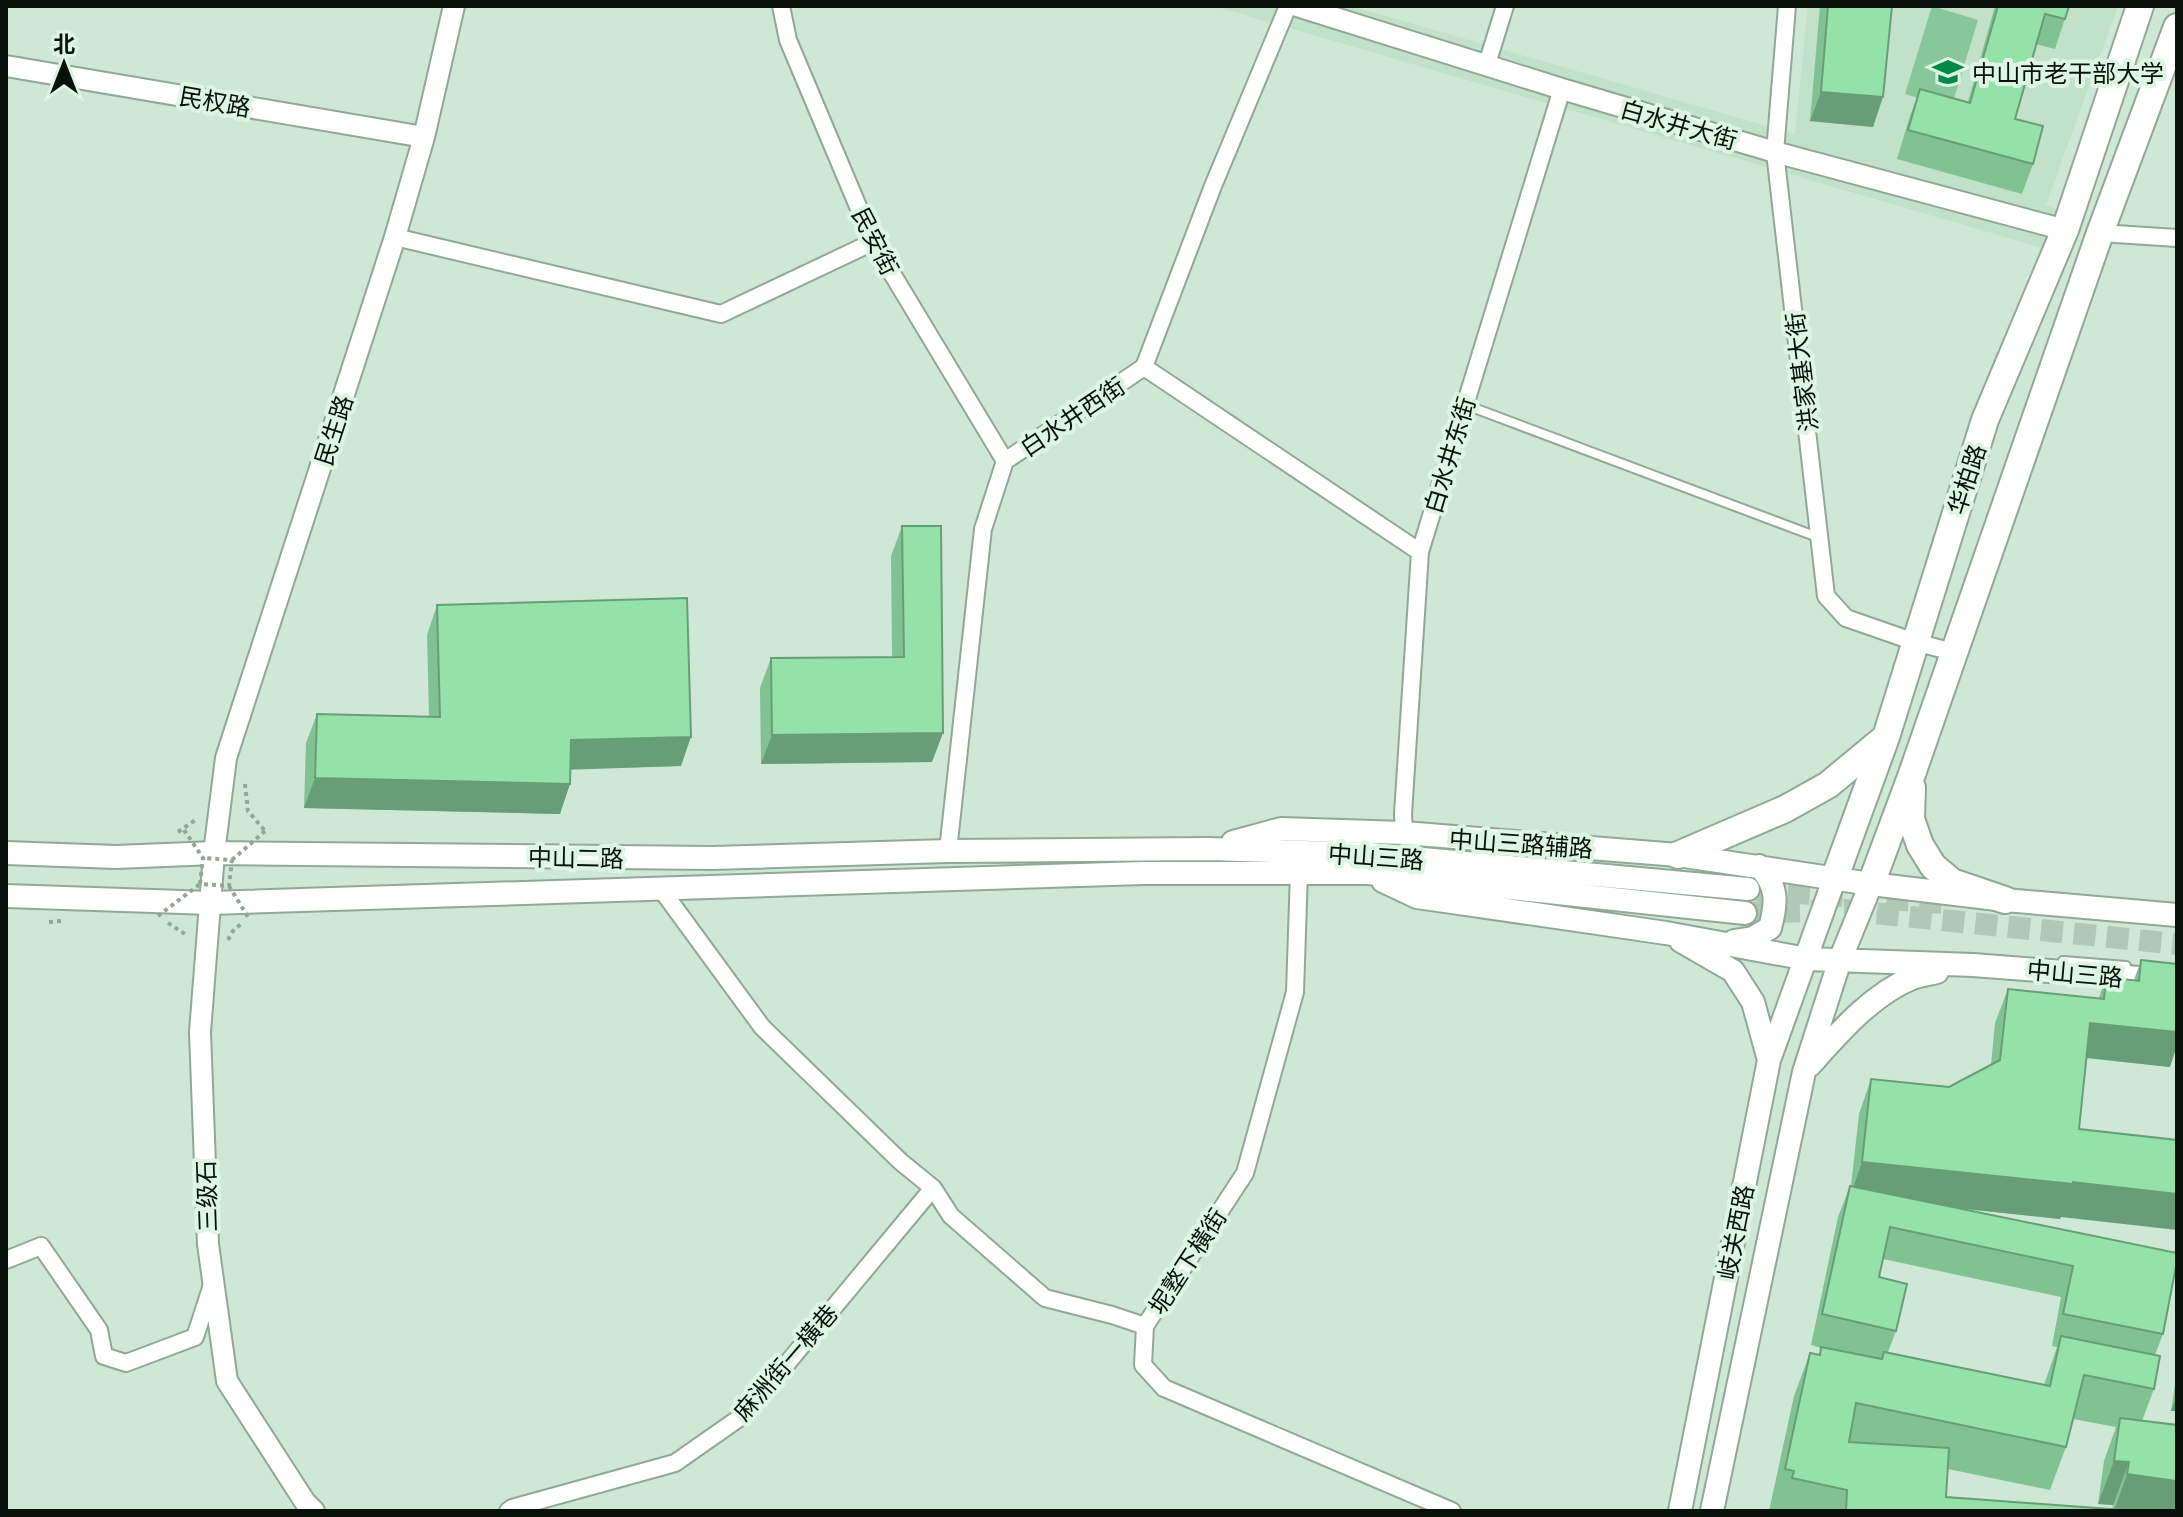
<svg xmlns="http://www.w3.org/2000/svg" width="2183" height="1517" font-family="Commissioner,'Noto Sans SC',sans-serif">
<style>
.built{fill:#c1e1c8}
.green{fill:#88c79a}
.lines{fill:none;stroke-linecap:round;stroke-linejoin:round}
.secondary-tunnel{stroke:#b1c8b7;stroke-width:22;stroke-dasharray:22 11;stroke-linecap:butt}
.service-casing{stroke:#90a896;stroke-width:12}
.minor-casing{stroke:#90a896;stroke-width:20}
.tertiary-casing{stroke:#90a896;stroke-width:24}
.secondary-casing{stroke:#90a896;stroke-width:26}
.primary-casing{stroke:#90a896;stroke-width:30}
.path{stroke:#93a798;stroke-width:4;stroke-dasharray:4 4;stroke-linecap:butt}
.service{stroke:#fff;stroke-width:8}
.minor{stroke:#fff;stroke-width:16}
.tertiary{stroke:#fff;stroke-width:20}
.secondary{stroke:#fff;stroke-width:22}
.primary{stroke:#fff;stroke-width:26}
.path-bridge{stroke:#93a798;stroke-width:4;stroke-dasharray:4 4;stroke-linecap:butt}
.wall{fill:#80c292;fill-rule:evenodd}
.shaded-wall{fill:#689e77}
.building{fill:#95e1aa;stroke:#689e77;stroke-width:2}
.labels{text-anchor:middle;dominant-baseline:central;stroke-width:8;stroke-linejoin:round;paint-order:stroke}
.poi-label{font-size:24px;fill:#08110b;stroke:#dcf6e2;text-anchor:start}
.street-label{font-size:24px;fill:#08110b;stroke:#dcf6e2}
</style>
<rect width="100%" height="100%" fill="#cfe8d5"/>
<path class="built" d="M1214,6H1351L1795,134L1808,6H2118L2046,205L2035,202L2060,210L2046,249Z"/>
<path class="green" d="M1932,6L1978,20L1951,108L1905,94Z"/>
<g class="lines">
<path class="secondary-tunnel" d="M1755,890L1944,903
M1745,913L1845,910L2177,944"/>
<g class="service-casing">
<path id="service" d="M1466,405L1820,538
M2063,961L2126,966"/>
</g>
<g class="minor-casing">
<path id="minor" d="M781,6L788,40L873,242L1005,461
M1787,6L1775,152L1826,596L1846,618L1915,642L1953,652
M1487,64L1505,6
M2100,233L2177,238
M395,237L721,314L873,242
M1144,367L1420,552
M1404,833L1403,814L1420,552L1562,89
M948,851L983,529L1005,461L1144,367L1213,186L1288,6
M1299,872L1295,992L1245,1173L1145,1326L1143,1365L1164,1388L1452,1511
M661,889L762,1027L901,1162L933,1188L951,1216L1045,1298L1112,1315L1145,1326
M6,1260L41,1246L99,1330L104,1356L126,1363L195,1337L212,1285
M508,1511L512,1508L675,1463L745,1414L933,1188"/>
</g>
<g class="tertiary-casing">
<path id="tertiary" d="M1297,6L1562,89L1775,152L2065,230
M6,66L424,137
M314,1511L305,1502L227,1381L208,1244L200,1032L214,853L226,758L395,237L424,137L454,6"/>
</g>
<g class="secondary-casing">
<path id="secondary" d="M1233,842L1281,829L1404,833L1678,855L1871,884L2005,900L2177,915
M6,853L116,857L214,853L713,858L948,851L1209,849L1369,854L1748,889
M1383,881L1417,897L1666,933L1807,959L1973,965L2177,981
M6,896L211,903L1143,873H1368L1745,913
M1681,941L1733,971L1753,1002L1769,1060
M1734,941L1753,938L1770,928C1777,902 1778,886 1759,866
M1810,1065C1839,1033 1871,995 1912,978C1920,975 1929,974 1937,972
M1680,1511L1769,1060L1835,877
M1712,1511L1804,1072L1840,960L1871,884"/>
</g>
<g class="primary-casing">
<path id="primary" d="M1912,788L1911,819L1920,845L1933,866L1952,882L2005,900
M1678,855L1785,809L1828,785L1886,737
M1835,877L1886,737L1985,420L2065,230L2140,6
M1871,884L1912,774L2100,233L2177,27"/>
</g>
<path class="path" d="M245,784L248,811L266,832
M178,832L197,819
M49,922L61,921
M168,923L185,934L186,936
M228,940L233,931L243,922"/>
<use href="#service" class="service"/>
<use href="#minor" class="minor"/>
<use href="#tertiary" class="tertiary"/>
<use href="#secondary" class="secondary"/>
<use href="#primary" class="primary"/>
<path class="path-bridge" d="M184,830L203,858L200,884L229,886L232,860L203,858
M232,860L265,831
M229,886L248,917
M158,916L200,884"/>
</g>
<path class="wall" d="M1820,6H1892L1873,127L1810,121Z
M1995,6H2069L2055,49L2036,44L2015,119L2033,164L2022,194L1897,159L1909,119L1920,89L1968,102Z
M902,526L932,762L761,764L760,688L771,658L892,657L891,556Z
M437,605L681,766L571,769L560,814L304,808L306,743L317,714L429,716L427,635Z
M2141,960L2170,1067L2086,1058L2060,1219L1959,1208L2177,1253L2163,1334L2155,1355L2154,1389L2142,1421L2177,1425L2176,1511H1769L1794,1396L1810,1353L1819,1355L1821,1348L1811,1345L1838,1217L1850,1186H1851L1859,1114L1871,1079L1949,1087L1991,1065L1995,1023L2008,989L2099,998L2106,977L2134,980ZM1883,1259L2061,1297L2052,1346L2057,1347L2044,1385L1888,1352L1896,1331L1879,1277ZM2073,1419L2116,1427L2104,1461L2098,1504L2113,1505L2112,1509L1946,1497L1948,1469L2050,1490L2066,1447Z
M2177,1371V1411H2171Z"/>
<path class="shaded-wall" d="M1821,92L1883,97L1873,127L1810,121Z
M943,733L932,762L761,764L772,735Z
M691,737L681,766L561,770L571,740Z
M315,778L570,784L560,814L304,808Z
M2090,1023L2177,1027V1046L2170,1067L2078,1057Z
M1862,1162L2073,1182L2177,1194V1230L2061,1217L2060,1219L1850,1197Z
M2177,1395V1411H2171Z
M2114,1461L2129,1462L2113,1505L2098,1504Z
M2177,1469L2176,1511H2114L2127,1474Z"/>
<path class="building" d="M1828,6H1892L1883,97L1821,92Z
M1998,6H2069L2065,19L2045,14L2015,119L2043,126L2033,164L1908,130L1920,89L1970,103Z
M902,526H941L943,733L772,735L771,658L904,657Z
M687,598L691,737L571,740L570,784L315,778L317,714L440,717L437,605Z
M2141,960L2177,964V1032L2090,1023L2079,1129L2177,1140V1194L2073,1182V1184L1862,1162L1871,1079L1949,1087L2000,1060L2008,989L2104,999L2106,977L2139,981Z
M1850,1186L2177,1253V1261L2163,1334L2063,1314L2073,1266L1890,1227L1879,1277L1907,1284L1896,1331L1822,1314Z
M2061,1336L2160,1356L2154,1389L2084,1375L2066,1447L1856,1403L1849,1442L1949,1448L1946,1497L2137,1511H1846L1847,1490L1792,1478L1794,1471L1785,1469L1810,1353L1820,1355L1821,1347L1882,1359L1884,1352L2050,1386Z
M2120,1418L2177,1425V1469L2176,1481L2127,1474L2129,1462L2114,1461Z"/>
<defs>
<g id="university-bare" transform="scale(2.4)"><path d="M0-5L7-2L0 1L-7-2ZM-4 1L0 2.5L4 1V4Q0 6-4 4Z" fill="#018a47" stroke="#dcf6e2" stroke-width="2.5" paint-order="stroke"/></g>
</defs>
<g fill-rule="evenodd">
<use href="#university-bare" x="1948" y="72"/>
</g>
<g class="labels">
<g class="poi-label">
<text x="1972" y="72">中山市老干部大学</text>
</g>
<g class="street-label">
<text transform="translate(215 101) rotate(10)">民权路</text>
<text transform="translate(1679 124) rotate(16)">白水井大街</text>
<text transform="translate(876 241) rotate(63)">民安街</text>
<text transform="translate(1801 372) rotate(-97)">洪家基大街</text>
<text transform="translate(1072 416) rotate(-34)">白水井西街</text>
<text transform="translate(333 430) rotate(-72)">民生路</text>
<text transform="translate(1449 455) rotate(-73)">白水井东街</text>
<text transform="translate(1966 479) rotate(-72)">华柏路</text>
<text transform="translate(1521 843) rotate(4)">中山三路辅路</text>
<text transform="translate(1376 856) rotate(4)">中山三路</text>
<text transform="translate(576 857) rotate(1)">中山二路</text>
<text transform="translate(2075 973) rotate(5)">中山三路</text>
<text transform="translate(206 1196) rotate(-92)">三级石</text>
<text transform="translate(1735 1232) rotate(-79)">岐关西路</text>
<text transform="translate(1187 1261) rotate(-57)">坭墪下橫街</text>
<text transform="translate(785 1362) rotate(-49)">麻洲街一橫巷</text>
</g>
</g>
<rect width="2183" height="1517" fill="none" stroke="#08110b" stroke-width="16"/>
<g transform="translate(64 64)" stroke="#dcf6e2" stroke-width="6" paint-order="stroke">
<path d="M0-6L14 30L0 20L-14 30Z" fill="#08110b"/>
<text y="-12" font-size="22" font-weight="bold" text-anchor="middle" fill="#08110b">北</text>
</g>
</svg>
